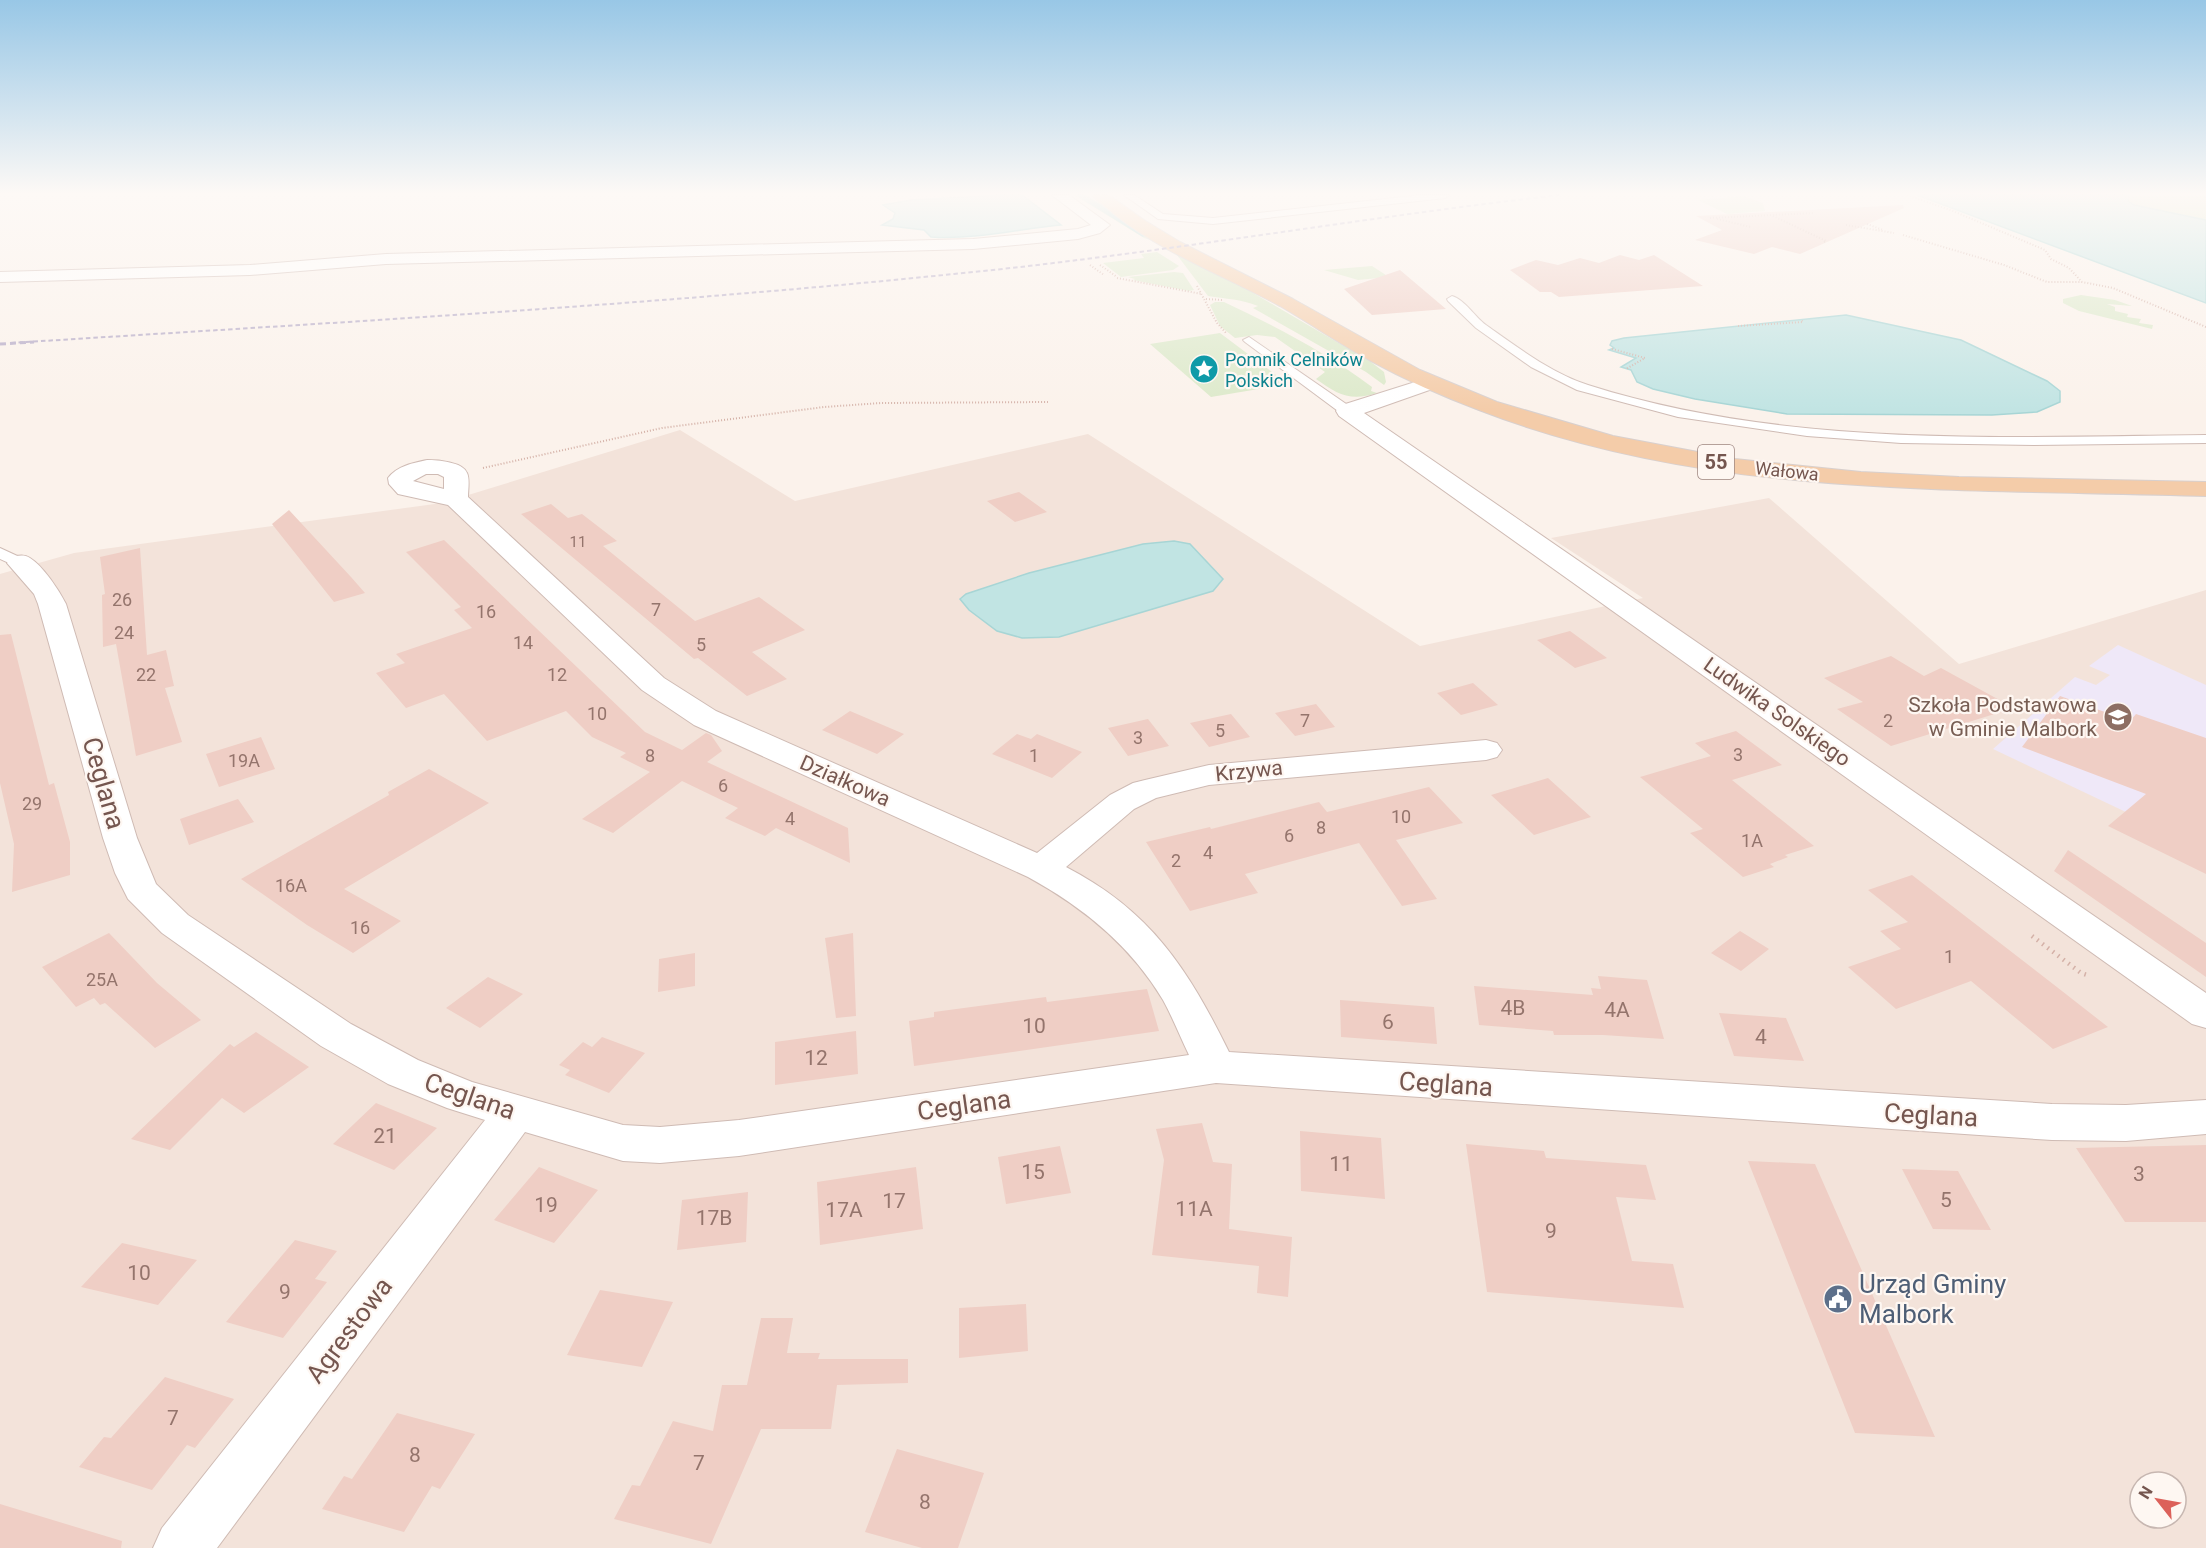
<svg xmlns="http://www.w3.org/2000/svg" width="2206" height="1548" font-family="Roboto,sans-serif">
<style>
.residential{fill:#f3e3da;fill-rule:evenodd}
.education{fill:#efe8f8}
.green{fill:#dce9ca}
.water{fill:#c1e4e3;stroke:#a7d5d5;stroke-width:1.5}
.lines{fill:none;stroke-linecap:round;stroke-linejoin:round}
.stream{stroke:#a7d5d5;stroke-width:5}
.building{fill:#efcec5}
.service-casing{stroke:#cfbbb4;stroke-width:2}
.minor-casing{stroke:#cfbbb4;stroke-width:2}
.tertiary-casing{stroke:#cfbbb4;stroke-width:2}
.primary-casing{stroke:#d8d0ce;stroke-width:2}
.path-far1{stroke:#d4b1a7;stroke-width:2;stroke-dasharray:1 2;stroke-linecap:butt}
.path{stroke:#d4b1a7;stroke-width:4.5;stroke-dasharray:1.5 5;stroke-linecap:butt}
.service{fill:#fff;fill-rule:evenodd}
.minor{fill:#fff;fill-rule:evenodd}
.tertiary{fill:#fff;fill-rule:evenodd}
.primary{fill:#f4cca9;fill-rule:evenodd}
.rail-far1{stroke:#b4a9c6;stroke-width:2;stroke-dasharray:4.5 3;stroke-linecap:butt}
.rail{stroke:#b4a9c6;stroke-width:3;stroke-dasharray:6 4;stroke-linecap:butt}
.labels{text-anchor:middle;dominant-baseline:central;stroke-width:4.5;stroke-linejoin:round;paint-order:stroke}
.far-number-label{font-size:15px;fill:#94746c}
.far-culture-label{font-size:18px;fill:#0d838f;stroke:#fef7f2;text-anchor:start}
.far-street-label{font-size:18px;fill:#75564f;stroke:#fef7f2}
.number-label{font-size:18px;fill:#94746c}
.shield{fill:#fef7f2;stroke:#9e8680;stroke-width:1.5}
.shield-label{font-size:20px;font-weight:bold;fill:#75564f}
.education-label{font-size:21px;fill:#785e54;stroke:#fef7f2;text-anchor:end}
.street-label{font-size:21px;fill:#75564f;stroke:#fef7f2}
.near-number-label{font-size:21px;fill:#94746c}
.near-street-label{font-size:26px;fill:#75564f;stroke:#fef7f2}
.near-service-label{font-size:26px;fill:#4e5e75;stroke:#fef7f2;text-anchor:start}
</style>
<rect width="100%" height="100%" fill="#fbf2eb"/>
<path class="residential" d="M680,430L795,501L1088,434L1420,646L1643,598L1551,538L1769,498L1959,664L2206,590V1548H0V574L74,553L442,503ZM2140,1482H2176V1518H2140Z"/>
<path class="education" d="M2118,645L2206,685V850L1993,749L2075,677L2096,685L2110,675L2089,666Z"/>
<path class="green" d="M1074,195H1086L1161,240L1154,241L1144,238Z
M2129,195H2206V220L2134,205L2128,201Z
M1744,196L1763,203L1765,211L1727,214L1698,200Z
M1157,252L1179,266L1173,270L1121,277L1103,263L1144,258L1141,254Z
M1185,253L1371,362L1384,372L1386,382L1384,385L1366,372L1253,308L1258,306C1241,299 1226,299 1208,296L1177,255Z
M1372,266L1389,277L1358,280L1324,270Z
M1174,272L1183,273L1194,290L1189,291L1133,280L1135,279L1128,277Z
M2081,295L2115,300L2132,306L2107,304L2115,307V311L2128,314L2127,317L2141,319L2139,323L2153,325L2152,329L2079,311L2063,303V299Z
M1215,302H1224C1275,326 1327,353 1372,387L1371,391L1377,393C1350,402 1337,394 1316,379L1325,372L1275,337L1257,335L1235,338L1220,326L1210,305Z
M1220,333L1288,384L1211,397L1150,344Z"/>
<path class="water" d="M1002,195H1022L1061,225C1018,229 975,240 931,237L924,230L882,225L893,219L895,213L883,205L911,200Z
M1917,195H2129L2128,201L2134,205L2206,220V303Z
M1846,315L1961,340L2047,381L2060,391V402L2037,412L1992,415L1787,414L1695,399L1653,389L1637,382L1631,370L1621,367L1636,358L1609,350L1614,348L1610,345L1612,341L1624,338Z
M1174,541L1190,544L1223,579L1213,591L1059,637L1022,638L997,631L969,610L960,599L966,594L1029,573L1143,544Z"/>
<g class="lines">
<path class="stream" d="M1080,195L1143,234"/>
</g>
<path class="building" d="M1903,205L1904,208L1800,254L1772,247L1754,254L1695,240L1722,230L1696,216Z
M1620,255L1639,260L1654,255L1703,286L1559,297L1551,292H1540L1510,270L1536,260L1558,265L1580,258L1599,263Z
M1400,270L1446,309L1372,315L1344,289Z
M1019,492L1047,512L1015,522L987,501Z
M551,504L568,518L582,514L617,541L603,546L695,621L759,597L805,630L752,652L787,679L747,696L698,658L694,659L521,514Z
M289,510L351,577L365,593L334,602L272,524Z
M444,540L645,732L682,750L706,733L711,735L722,751L707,762L848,828L850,863L776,828L765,836L725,818L738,808L682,781L613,833L582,819L650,772L620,757L626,753L592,737L566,711L487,741L444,694L406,708L376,673L405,663L396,654L472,628L454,610L461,607L406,552Z
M140,548L147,655L166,650L174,686L165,688L182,742L136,756L116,644L103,647L102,595L105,594L100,557Z
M1570,631L1607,658L1575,668L1537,640Z
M11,634L49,785L54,783L70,842V875L12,892L14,844L0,783V635Z
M1891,656L1924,676L1941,668L2014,708L1891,746L1837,709L1863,702L1824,678Z
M1473,683L1498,705L1461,715L1437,693Z
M2060,696L2130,721L2136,714L2206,738V874L2108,826L2146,794L2022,747Z
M1316,704L1335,727L1295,736L1275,713Z
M850,711L904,734L877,754L822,730Z
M1231,714L1250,737L1209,747L1190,723Z
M1148,719L1169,746L1128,756L1108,728Z
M1736,731L1782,765L1732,780L1814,846L1785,855L1788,857L1770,864L1774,867L1743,877L1690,833L1703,829L1640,777L1711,756L1695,743Z
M1017,734L1031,739L1037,734L1082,752L1052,778L992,754Z
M261,737L275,769L219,787L206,754Z
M429,769L489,803L344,889L401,921L353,953L307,925L241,879L389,795L388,792Z
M1548,778L1591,817L1534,835L1491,795Z
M1429,787L1463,823L1396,840L1437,899L1402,906L1359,843L1245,874L1258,893L1190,911L1146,842L1210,827L1211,829L1319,802L1327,812Z
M238,799L254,822L189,845L180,819Z
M2068,850L2206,943V977L2054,871Z
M1912,875L2053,984L2108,1027L2053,1049L1971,981L1896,1009L1848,967L1901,949L1880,931L1908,922L1868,890Z
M1740,931L1769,949L1741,971L1711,953Z
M109,933L157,983L201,1020L155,1048L105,1003L100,1005L94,998L76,1007L42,967Z
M853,933L856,1016L836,1018L825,938Z
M695,953V986L658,992L659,959Z
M1598,976L1647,980L1664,1039L1603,1035H1554L1553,1031L1479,1025L1474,986L1593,995L1591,988L1601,989Z
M488,977L523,994L480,1028L446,1008Z
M1147,989L1159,1031L914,1066L909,1021L934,1017V1012L1046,997L1047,1002Z
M1340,1000L1434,1007L1437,1044L1341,1037Z
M1719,1013L1786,1018L1804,1061L1734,1056Z
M856,1031L858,1074L775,1085V1042Z
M256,1032L309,1067L244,1113L222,1098L170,1150L131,1139L230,1044L234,1047Z
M602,1037L645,1053L609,1093L565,1075L570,1070L559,1065L583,1042L592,1047Z
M376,1103L437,1128L394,1170L333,1144Z
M1202,1123L1213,1162L1232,1164L1229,1229L1292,1237L1288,1297L1257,1293L1259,1266L1152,1255L1164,1160L1156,1129Z
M1300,1131L1381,1138L1385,1199L1301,1191Z
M1466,1144L1544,1151L1546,1158L1646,1165L1656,1200L1616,1197L1632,1261L1673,1264L1684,1308L1487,1292Z
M2206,1145V1222H2125L2076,1148Z
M1060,1146L1071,1193L1006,1204L998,1157Z
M1748,1161L1815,1164L1935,1437L1855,1433Z
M539,1167L598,1190L554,1243L494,1220Z
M916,1167L923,1229L820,1245L817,1182Z
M1902,1169L1958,1171L1991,1230L1933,1229Z
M748,1192L746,1242L677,1250L682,1200Z
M295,1240L337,1251L315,1279L327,1282L283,1338L226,1322Z
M122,1243L197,1260L158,1305L81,1287Z
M600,1290L673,1302L642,1367L567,1355Z
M1026,1304L1028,1351L959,1358V1308Z
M761,1318H793L787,1353H820L818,1359H908V1383L837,1385L831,1429H761L711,1544L614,1519L632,1485L640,1486L673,1421L713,1431L722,1385H747Z
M165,1377L234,1399L195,1448L187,1445L152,1490L79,1467L104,1437L111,1438Z
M397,1413L475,1434L440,1489L432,1486L404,1532L322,1509L344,1476L352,1479Z
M897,1449L984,1473L958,1548H922L865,1532Z
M0,1504L122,1541L121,1548H0Z"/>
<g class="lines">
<g class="service-casing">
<path id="service" d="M1124,195H1134L1163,214L1213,218L1421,195H1449L1445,198L1213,224L1158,219Z
M1452,296C1465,300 1475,317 1486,325C1517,347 1551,373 1588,385C1786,448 2000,437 2206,435V443L2034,445L1901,443L1807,436L1678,417L1577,390L1531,367L1476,328L1448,301L1447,299Z
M1249,337L1352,408L1353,411L1352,414H1342L1245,342L1243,340Z
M0,548L26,560L28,563L20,568L0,559Z"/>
</g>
<g class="minor-casing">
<path id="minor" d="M1052,195H1069L1110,225L1100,233L1078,239L973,249L386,264L250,275L0,282V272L250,265L386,254L973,239L1078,229L1091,225Z
M427,460C438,460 463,462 467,473C470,479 468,490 468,497L664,678L716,711L1037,853L1110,795L1133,783L1145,780L1209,765L1486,740L1497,743L1502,750L1497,757L1486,760L1209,785L1156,798L1134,809L1066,867C1151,911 1188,969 1229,1052L2052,1104L2126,1105L2206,1100V1134L2126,1141L2052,1140L1216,1083L739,1156L660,1163L623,1161L525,1132L217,1548H153L162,1528L485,1120L447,1108L388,1084L321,1046L162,933L128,899L115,873L103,838L38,604L34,594L7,563L11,557C17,556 24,554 30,558C43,566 59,590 66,604L137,838L156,884L188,915L351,1024L418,1060L472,1082L623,1125L660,1127L739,1120L1189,1055C1180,1037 1173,1018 1163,1000C1131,946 1083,907 1028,877L694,725L642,690L448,505L398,494L389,484L388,478C397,466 413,463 427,460ZM426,474H438L444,477V489L413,481Z"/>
</g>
<g class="tertiary-casing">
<path id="tertiary" d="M1431,377L1438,379L1441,383L1438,387L1364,413L2206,993V1028L2192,1024L1339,416L1336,411L1339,406Z"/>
</g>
<g class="primary-casing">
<path id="primary" d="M1092,195H1109L1144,220L1180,242L1293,299L1420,370L1497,402L1613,436L1735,459L1861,472L1959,477L2206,482V496C1962,488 1711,500 1479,410C1442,396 1406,380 1371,361C1340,344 1311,324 1280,306C1225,276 1164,254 1114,214C1107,207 1098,202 1092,195Z"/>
</g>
<path class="path-far1" d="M1907,195L1953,211L2045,250L2051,259L2069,268L2082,282
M1773,216L1826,241L1824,242
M1710,218L1813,213
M1717,219L1751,227
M1867,224L1883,230
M1846,225L1894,233
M1903,235L2004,265L2047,282H2082L2113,288L2206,327
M1090,265L1104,275
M1100,265L1117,277
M1117,278L1202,294
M1197,286L1217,323L1227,334
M1206,299L1223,300
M1738,326L1803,322L1801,320
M1612,349L1645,358L1626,369
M483,468L662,428L824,407L881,403L1048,402"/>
<path class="path" d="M2032,936L2081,973L2090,976"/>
<use href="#service" class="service"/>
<use href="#minor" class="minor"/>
<use href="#tertiary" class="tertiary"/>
<use href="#primary" class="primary"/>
<path class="rail-far1" d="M11,343C326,323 641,306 954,274C1157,254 1357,218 1559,195"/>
<path class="rail" d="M0,344L34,342"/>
</g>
<linearGradient id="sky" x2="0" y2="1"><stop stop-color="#98c7e6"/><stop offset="0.47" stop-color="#fdf9f6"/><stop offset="1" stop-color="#fdf9f6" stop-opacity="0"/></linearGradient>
<rect width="2206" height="412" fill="url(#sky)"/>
<defs>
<g id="sight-disc" transform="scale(1.5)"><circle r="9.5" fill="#0f9aa8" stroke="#fef7f2"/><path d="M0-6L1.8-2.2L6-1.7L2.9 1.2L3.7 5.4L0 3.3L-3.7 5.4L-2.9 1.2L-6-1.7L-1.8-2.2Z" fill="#fff"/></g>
<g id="school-disc" transform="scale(1.5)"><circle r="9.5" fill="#8d6e63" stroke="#fef7f2"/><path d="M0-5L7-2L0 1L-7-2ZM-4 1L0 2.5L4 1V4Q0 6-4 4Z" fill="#fff"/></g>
<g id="civic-disc" transform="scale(1.5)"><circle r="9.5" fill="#5c6f8a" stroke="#fef7f2"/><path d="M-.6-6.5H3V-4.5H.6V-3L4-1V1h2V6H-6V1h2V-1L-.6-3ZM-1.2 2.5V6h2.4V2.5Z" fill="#fff"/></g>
</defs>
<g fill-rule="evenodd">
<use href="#sight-disc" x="1204" y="369"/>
<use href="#school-disc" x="2118" y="717"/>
<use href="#civic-disc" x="1838" y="1299"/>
</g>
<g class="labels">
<g class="far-number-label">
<text x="578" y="542">11</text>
</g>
<g class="far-culture-label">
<text x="1225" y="359">Pomnik Celników<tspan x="1225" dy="21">Polskich</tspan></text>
</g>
<g class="far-street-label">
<text transform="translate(1787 471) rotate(6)">Wałowa</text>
</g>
<g class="number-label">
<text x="122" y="599">26</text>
<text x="656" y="609">7</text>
<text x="486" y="611">16</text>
<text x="124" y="632">24</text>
<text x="523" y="642">14</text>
<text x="701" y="644">5</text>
<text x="146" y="674">22</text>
<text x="557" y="674">12</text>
<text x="597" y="713">10</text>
<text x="1305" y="720">7</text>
<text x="1888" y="720">2</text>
<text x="1220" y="730">5</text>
<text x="1138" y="737">3</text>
<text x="1738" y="754">3</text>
<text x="650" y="755">8</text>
<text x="1034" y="755">1</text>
<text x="244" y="760">19A</text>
<text x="723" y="785">6</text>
<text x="32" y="803">29</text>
<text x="1401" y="816">10</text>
<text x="790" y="818">4</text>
<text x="1321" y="827">8</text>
<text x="1289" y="835">6</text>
<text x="1752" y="840">1A</text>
<text x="1208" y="852">4</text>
<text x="1176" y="860">2</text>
<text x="291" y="885">16A</text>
<text x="360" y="927">16</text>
<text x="1949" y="956">1</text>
<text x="102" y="979">25A</text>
</g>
<rect class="shield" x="1698" y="445" width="36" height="34" rx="4.5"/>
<g class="shield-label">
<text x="1716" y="462">55</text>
</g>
<g class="education-label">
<text x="2097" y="705">Szkoła Podstawowa<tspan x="2097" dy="24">w Gminie Malbork</tspan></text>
</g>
<g class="street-label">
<text transform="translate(1777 712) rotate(35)">Ludwika Solskiego</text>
<text transform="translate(1249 771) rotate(-6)">Krzywa</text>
<text transform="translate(845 781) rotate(24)">Działkowa</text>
</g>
<g class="near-number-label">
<text x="1513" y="1008">4B</text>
<text x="1617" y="1010">4A</text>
<text x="1388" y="1022">6</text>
<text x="1034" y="1026">10</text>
<text x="1761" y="1037">4</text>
<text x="816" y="1058">12</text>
<text x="385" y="1136">21</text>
<text x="1341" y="1164">11</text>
<text x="1033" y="1172">15</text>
<text x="2139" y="1174">3</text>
<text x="1946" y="1200">5</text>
<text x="894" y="1201">17</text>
<text x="546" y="1205">19</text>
<text x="1194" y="1209">11A</text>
<text x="844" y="1210">17A</text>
<text x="714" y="1218">17B</text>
<text x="1551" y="1231">9</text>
<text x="139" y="1273">10</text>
<text x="285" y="1292">9</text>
<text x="173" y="1418">7</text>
<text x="415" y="1455">8</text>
<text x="699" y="1463">7</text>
<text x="925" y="1502">8</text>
</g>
<g class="near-street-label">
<text transform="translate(104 783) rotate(74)">Ceglana</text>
<text transform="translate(1446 1084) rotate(4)">Ceglana</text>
<text transform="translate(470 1096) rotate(19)">Ceglana</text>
<text transform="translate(964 1105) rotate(-8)">Ceglana</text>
<text transform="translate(1931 1115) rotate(3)">Ceglana</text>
<text transform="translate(349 1330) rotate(-53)">Agrestowa</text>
</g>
<g class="near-service-label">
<text x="1859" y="1284">Urząd Gminy<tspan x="1859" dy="30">Malbork</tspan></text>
</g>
</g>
<g transform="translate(2158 1500) rotate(301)"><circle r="28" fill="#fef7f2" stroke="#c7b7b1" stroke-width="1.5"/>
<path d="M0-4.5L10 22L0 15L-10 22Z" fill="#dc615a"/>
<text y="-9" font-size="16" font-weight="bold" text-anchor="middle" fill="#75564f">N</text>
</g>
</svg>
